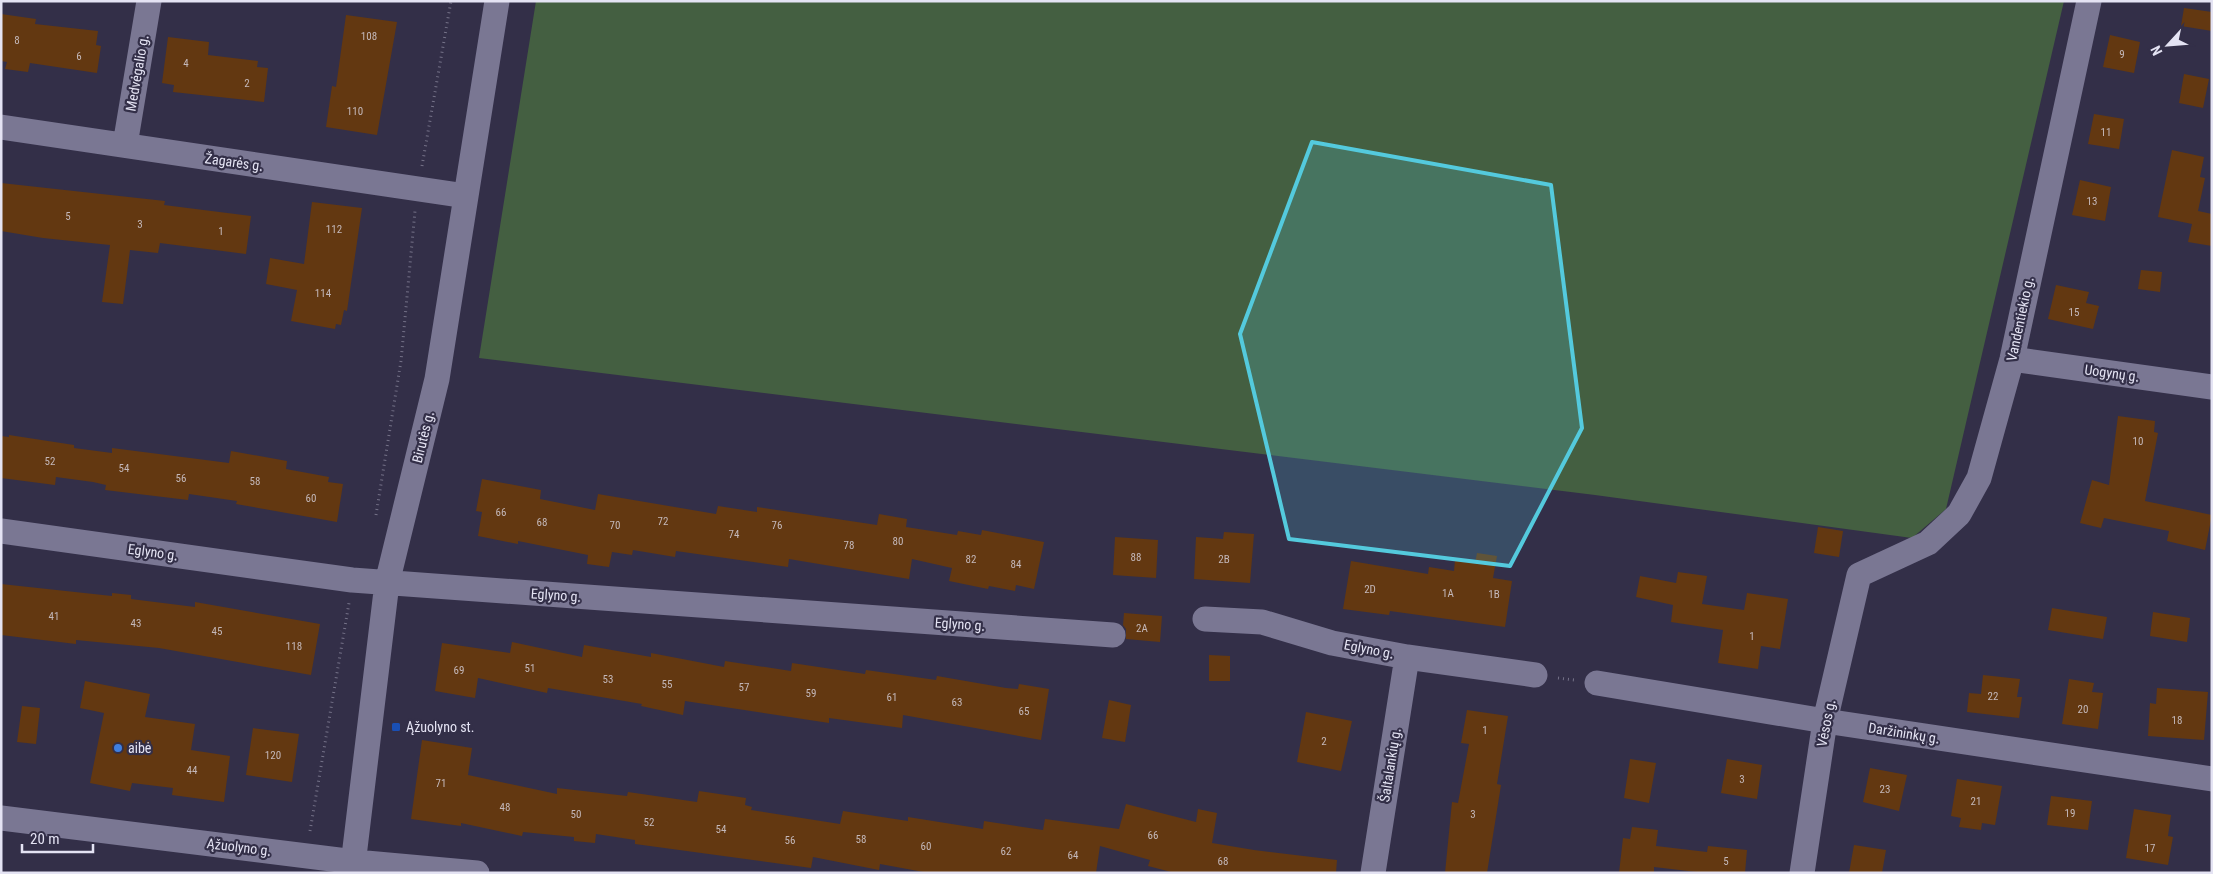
<svg xmlns="http://www.w3.org/2000/svg" width="2213" height="874" font-family="'Roboto Condensed',sans-serif">
	<style>
		.green { fill: #445f41 }
		.building { fill: #633811 }
		.lines { fill: none; stroke-linecap: round; stroke-linejoin: round }
		.path { stroke: #757288; stroke-width: 3; stroke-dasharray: 1 4; stroke-linecap: butt }
		.minor { stroke: #7a7793; stroke-width: 25 }
		.marked { fill: #54cadd; fill-opacity: 0.2; stroke: #54cadd; stroke-width: 4; stroke-linejoin: round }
		.transit-dot { fill: #1a4fb4; stroke: #332f48; stroke-width: 2 }
		.shop-dot { fill: #3f7fe0; stroke: #332f48; stroke-width: 2 }
		.labels { text-anchor: middle; dominant-baseline: central; stroke-width: 4.5; stroke-linejoin: round; paint-order: stroke }
		.number-label { font-size: 11px; fill: #c4b8ba }
		.street-label { font-size: 14px; fill: #e4e3f3; stroke: #332f48 }
		.poi-label { font-size: 14px; fill: #e4e3f3; stroke: #332f48; text-anchor: start }
	</style>
	<rect width="100%" height="100%" fill="#332f48"/>
	<path class="green" d="M 536,1 L 2064,1 L 1946,509 L 1912,538 L 1595,495 L 479,358 Z"/>
	<path class="building" d="M 2184,8 L 2212,12 L 2212,31 L 2181,26 Z
		M 1,14 L 36,19 L 35,24 L 98,31 L 96,45 L 101,46 L 97,73 L 30,63 L 28,72 L 5,69 L 7,62 L 1,61 Z
		M 346,15 L 397,22 L 377,135 L 326,127 L 332,86 L 336,87 Z
		M 2110,35 L 2140,42 L 2134,73 L 2103,67 Z
		M 168,37 L 209,42 L 208,55 L 258,61 L 257,67 L 268,68 L 264,102 L 173,92 L 174,85 L 162,83 Z
		M 2184,74 L 2209,79 L 2203,108 L 2179,103 Z
		M 2094,114 L 2124,119 L 2119,149 L 2088,144 Z
		M 2172,150 L 2204,157 L 2200,177 L 2205,178 L 2198,211 L 2212,214 L 2212,246 L 2188,242 L 2192,224 L 2158,217 Z
		M 2080,180 L 2111,187 L 2105,221 L 2072,215 Z
		M 1,183 L 165,201 L 164,205 L 251,216 L 246,254 L 160,243 L 158,253 L 130,250 L 123,304 L 102,302 L 110,245 L 43,238 L 1,231 Z
		M 312,202 L 362,208 L 347,311 L 344,310 L 341,325 L 336,324 L 335,329 L 291,321 L 297,290 L 266,284 L 270,258 L 304,264 Z
		M 2141,270 L 2162,272 L 2160,292 L 2138,289 Z
		M 2056,285 L 2089,292 L 2086,303 L 2099,306 L 2093,329 L 2048,319 Z
		M 2118,416 L 2155,421 L 2154,432 L 2158,433 L 2145,501 L 2212,515 L 2205,550 L 2167,541 L 2169,531 L 2104,518 L 2101,528 L 2080,523 L 2092,480 L 2109,485 Z
		M 9,435 L 74,445 L 74,448 L 112,453 L 112,448 L 229,463 L 231,451 L 287,461 L 286,469 L 329,477 L 328,482 L 343,484 L 337,522 L 236,504 L 237,501 L 189,494 L 188,500 L 105,490 L 106,485 L 93,482 L 56,477 L 55,485 L 1,478 L 1,436 L 9,437 Z
		M 482,479 L 541,490 L 540,499 L 595,510 L 598,494 L 716,514 L 718,506 L 757,512 L 757,507 L 877,525 L 879,514 L 907,519 L 906,527 L 957,535 L 958,531 L 981,535 L 982,530 L 1044,542 L 1034,589 L 1016,585 L 1015,591 L 989,586 L 988,589 L 949,581 L 952,568 L 912,559 L 909,579 L 789,559 L 788,567 L 676,551 L 675,557 L 633,550 L 632,555 L 612,552 L 609,567 L 587,564 L 588,555 L 518,541 L 518,544 L 478,536 L 482,512 L 476,511 Z
		M 1818,527 L 1843,531 L 1839,557 L 1814,553 Z
		M 1224,532 L 1254,534 L 1250,583 L 1194,579 L 1196,537 L 1223,539 Z
		M 1115,537 L 1158,540 L 1156,578 L 1113,575 Z
		M 1477,553 L 1497,556 L 1493,578 L 1512,581 L 1505,627 L 1390,611 L 1389,615 L 1343,609 L 1351,561 L 1428,574 L 1429,567 L 1454,571 L 1455,560 L 1475,563 Z
		M 1678,572 L 1707,576 L 1702,604 L 1744,610 L 1747,593 L 1788,599 L 1780,649 L 1761,646 L 1758,669 L 1718,663 L 1723,630 L 1671,622 L 1673,605 L 1636,597 L 1640,576 L 1676,583 Z
		M 1,584 L 112,596 L 112,593 L 131,595 L 131,599 L 195,607 L 195,602 L 320,624 L 311,675 L 159,648 L 76,640 L 76,644 L 1,635 Z
		M 2052,608 L 2107,617 L 2103,639 L 2048,630 Z
		M 2153,612 L 2190,618 L 2187,642 L 2150,636 Z
		M 1124,613 L 1162,616 L 1160,642 L 1126,639 L 1126,629 L 1123,625 Z
		M 512,642 L 582,657 L 584,645 L 651,657 L 651,653 L 724,667 L 725,661 L 791,671 L 792,663 L 865,674 L 866,670 L 936,680 L 937,676 L 1006,688 L 1018,689 L 1019,684 L 1049,689 L 1041,740 L 903,715 L 902,728 L 829,718 L 829,723 L 685,701 L 683,715 L 641,706 L 642,704 L 548,688 L 547,693 L 478,678 L 475,698 L 435,691 L 442,643 L 510,653 Z
		M 1209,655 L 1230,656 L 1230,681 L 1209,681 Z
		M 1983,675 L 2020,679 L 2017,697 L 2022,697 L 2019,718 L 1967,712 L 1969,693 L 1981,694 Z
		M 2069,679 L 2094,683 L 2092,692 L 2103,693 L 2098,729 L 2062,724 Z
		M 85,681 L 150,694 L 145,717 L 195,724 L 191,750 L 230,756 L 224,802 L 172,795 L 173,788 L 132,783 L 130,791 L 90,783 L 104,713 L 80,708 Z
		M 2157,688 L 2208,692 L 2204,740 L 2148,736 L 2150,703 L 2156,704 Z
		M 1109,700 L 1131,705 L 1125,742 L 1102,738 Z
		M 22,706 L 40,708 L 36,744 L 17,742 Z
		M 1467,710 L 1508,716 L 1497,784 L 1501,785 L 1487,873 L 1445,873 L 1452,802 L 1458,803 L 1469,744 L 1461,743 Z
		M 1306,712 L 1352,721 L 1341,771 L 1297,762 Z
		M 253,728 L 299,734 L 292,782 L 246,775 Z
		M 422,740 L 472,748 L 468,775 L 557,794 L 557,788 L 627,796 L 628,792 L 697,802 L 699,791 L 746,798 L 745,805 L 752,807 L 751,810 L 840,824 L 843,811 L 908,821 L 908,817 L 983,829 L 984,821 L 1043,830 L 1045,819 L 1119,829 L 1126,804 L 1196,822 L 1198,809 L 1217,813 L 1212,843 L 1254,850 L 1337,860 L 1336,873 L 1175,873 L 1148,866 L 1150,860 L 1100,846 L 1096,873 L 929,873 L 880,864 L 879,870 L 813,857 L 811,868 L 635,844 L 635,840 L 596,834 L 595,843 L 574,841 L 574,837 L 523,832 L 522,836 L 461,823 L 461,826 L 411,819 Z
		M 1630,759 L 1656,763 L 1649,803 L 1624,798 Z
		M 1727,759 L 1762,765 L 1757,799 L 1721,793 Z
		M 1870,768 L 1907,775 L 1899,811 L 1863,802 Z
		M 1957,779 L 2002,786 L 1995,825 L 1982,823 L 1981,830 L 1959,827 L 1961,818 L 1951,816 Z
		M 2051,796 L 2092,801 L 2088,830 L 2047,825 Z
		M 2134,809 L 2171,815 L 2168,836 L 2173,837 L 2168,865 L 2126,858 Z
		M 1632,827 L 1658,830 L 1656,846 L 1707,852 L 1708,846 L 1747,850 L 1745,873 L 1705,873 L 1654,867 L 1654,873 L 1619,873 L 1623,838 L 1630,839 Z
		M 1854,845 L 1886,850 L 1882,873 L 1849,873 Z"/>
	<g class="lines">
		<path class="path" d="M 422,166 L 451,1
			M 376,515 L 401,361 L 415,211
			M 1558,678 L 1574,680
			M 310,831 L 349,603"/>
		<path class="minor" d="M 1,127 L 466,196
			M 125,145 L 149,1
			M 2012,359 L 2212,387
			M 1,531 L 352,580 L 1113,635
			M 1205,619 L 1262,622 L 1332,643 L 1407,657 L 1535,675
			M 1597,683 L 1825,721 L 2212,779
			M 1,818 L 355,862 L 477,873
			M 352,873 L 387,583 L 437,379 L 497,1
			M 1373,873 L 1407,657
			M 1802,873 L 1825,721 L 1859,575 L 1928,543 L 1959,514 L 1979,478 L 2012,359 L 2089,1"/>
	</g>
	<path class="marked" d="M 1312,142 L 1551,185 L 1582,428 L 1510,566 L 1289,539 L 1240,334 Z"/>
	<rect class="transit-dot" x="391" y="722" width="10" height="10" rx="2.5"/>
	<circle class="shop-dot" cx="118" cy="748" r="5"/>
	<g class="labels">
		<g class="number-label">
			<text x="369" y="36">108</text>
			<text x="17" y="40">8</text>
			<text x="2122" y="54">9</text>
			<text x="79" y="56">6</text>
			<text x="186" y="63">4</text>
			<text x="247" y="83">2</text>
			<text x="355" y="111">110</text>
			<text x="2106" y="132">11</text>
			<text x="2092" y="201">13</text>
			<text x="68" y="216">5</text>
			<text x="140" y="224">3</text>
			<text x="334" y="229">112</text>
			<text x="221" y="231">1</text>
			<text x="323" y="293">114</text>
			<text x="2074" y="312">15</text>
			<text x="2138" y="441">10</text>
			<text x="50" y="461">52</text>
			<text x="124" y="468">54</text>
			<text x="181" y="478">56</text>
			<text x="255" y="481">58</text>
			<text x="311" y="498">60</text>
			<text x="501" y="512">66</text>
			<text x="663" y="521">72</text>
			<text x="542" y="522">68</text>
			<text x="615" y="525">70</text>
			<text x="777" y="525">76</text>
			<text x="734" y="534">74</text>
			<text x="898" y="541">80</text>
			<text x="849" y="545">78</text>
			<text x="1136" y="557">88</text>
			<text x="971" y="559">82</text>
			<text x="1224" y="559">2B</text>
			<text x="1016" y="564">84</text>
			<text x="1370" y="589">2D</text>
			<text x="1448" y="593">1A</text>
			<text x="1494" y="594">1B</text>
			<text x="54" y="616">41</text>
			<text x="136" y="623">43</text>
			<text x="1142" y="628">2A</text>
			<text x="217" y="631">45</text>
			<text x="1752" y="636">1</text>
			<text x="294" y="646">118</text>
			<text x="530" y="668">51</text>
			<text x="459" y="670">69</text>
			<text x="608" y="679">53</text>
			<text x="667" y="684">55</text>
			<text x="744" y="687">57</text>
			<text x="811" y="693">59</text>
			<text x="1993" y="696">22</text>
			<text x="892" y="697">61</text>
			<text x="957" y="702">63</text>
			<text x="2083" y="709">20</text>
			<text x="1024" y="711">65</text>
			<text x="2177" y="720">18</text>
			<text x="1485" y="730">1</text>
			<text x="1324" y="741">2</text>
			<text x="273" y="755">120</text>
			<text x="192" y="770">44</text>
			<text x="1742" y="779">3</text>
			<text x="441" y="783">71</text>
			<text x="1885" y="789">23</text>
			<text x="1976" y="801">21</text>
			<text x="505" y="807">48</text>
			<text x="2070" y="813">19</text>
			<text x="576" y="814">50</text>
			<text x="1473" y="814">3</text>
			<text x="649" y="822">52</text>
			<text x="721" y="829">54</text>
			<text x="1153" y="835">66</text>
			<text x="861" y="839">58</text>
			<text x="790" y="840">56</text>
			<text x="926" y="846">60</text>
			<text x="2150" y="848">17</text>
			<text x="1006" y="851">62</text>
			<text x="1073" y="855">64</text>
			<text x="1223" y="861">68</text>
			<text x="1726" y="861">5</text>
		</g>
		<g class="street-label">
			<text transform="translate(137 73) rotate(-80)">Medvėgalio g.</text>
			<text transform="translate(234 162) rotate(8)">Žagarės g.</text>
			<text transform="translate(2020 319) rotate(-78)">Vandentiekio g.</text>
			<text transform="translate(2112 373) rotate(8)">Uogynų g.</text>
			<text transform="translate(423 437) rotate(-76)">Birutės g.</text>
			<text transform="translate(153 552) rotate(8)">Eglyno g.</text>
			<text transform="translate(556 595) rotate(4)">Eglyno g.</text>
			<text transform="translate(960 624) rotate(4)">Eglyno g.</text>
			<text transform="translate(1369 649) rotate(11)">Eglyno g.</text>
			<text transform="translate(1826 723) rotate(-79)">Vėsos g.</text>
			<text transform="translate(1904 733) rotate(9)">Daržininkų g.</text>
			<text transform="translate(1390 765) rotate(-81)">Šaltalankių g.</text>
			<text transform="translate(239 847) rotate(7)">Ąžuolyno g.</text>
		</g>
		<g class="poi-label">
			<text x="406" y="727">Ąžuolyno st.</text>
			<text x="128" y="748">aibė</text>
		</g>
	</g>
	<rect width="2213" height="874" fill="none" stroke="#e4e3f3" stroke-width="5"/>
	<g transform="translate(2168 45) rotate(244)" stroke="#332f48" stroke-width="4" paint-order="stroke">
	<path d="M0-4L9 19L0 12L-9 19Z" fill="#e4e3f3"/>
	<text y="-8" font-size="14" font-weight="bold" text-anchor="middle" fill="#e4e3f3">N</text>
	</g>
	<path d="M22 844v8h71v-8" fill="none" stroke="#e4e3f3" stroke-width="2.5"/>
	<text x="30" y="844" font-size="15" fill="#e4e3f3" stroke="#332f48" stroke-width="4" paint-order="stroke">20 m</text>
</svg>
